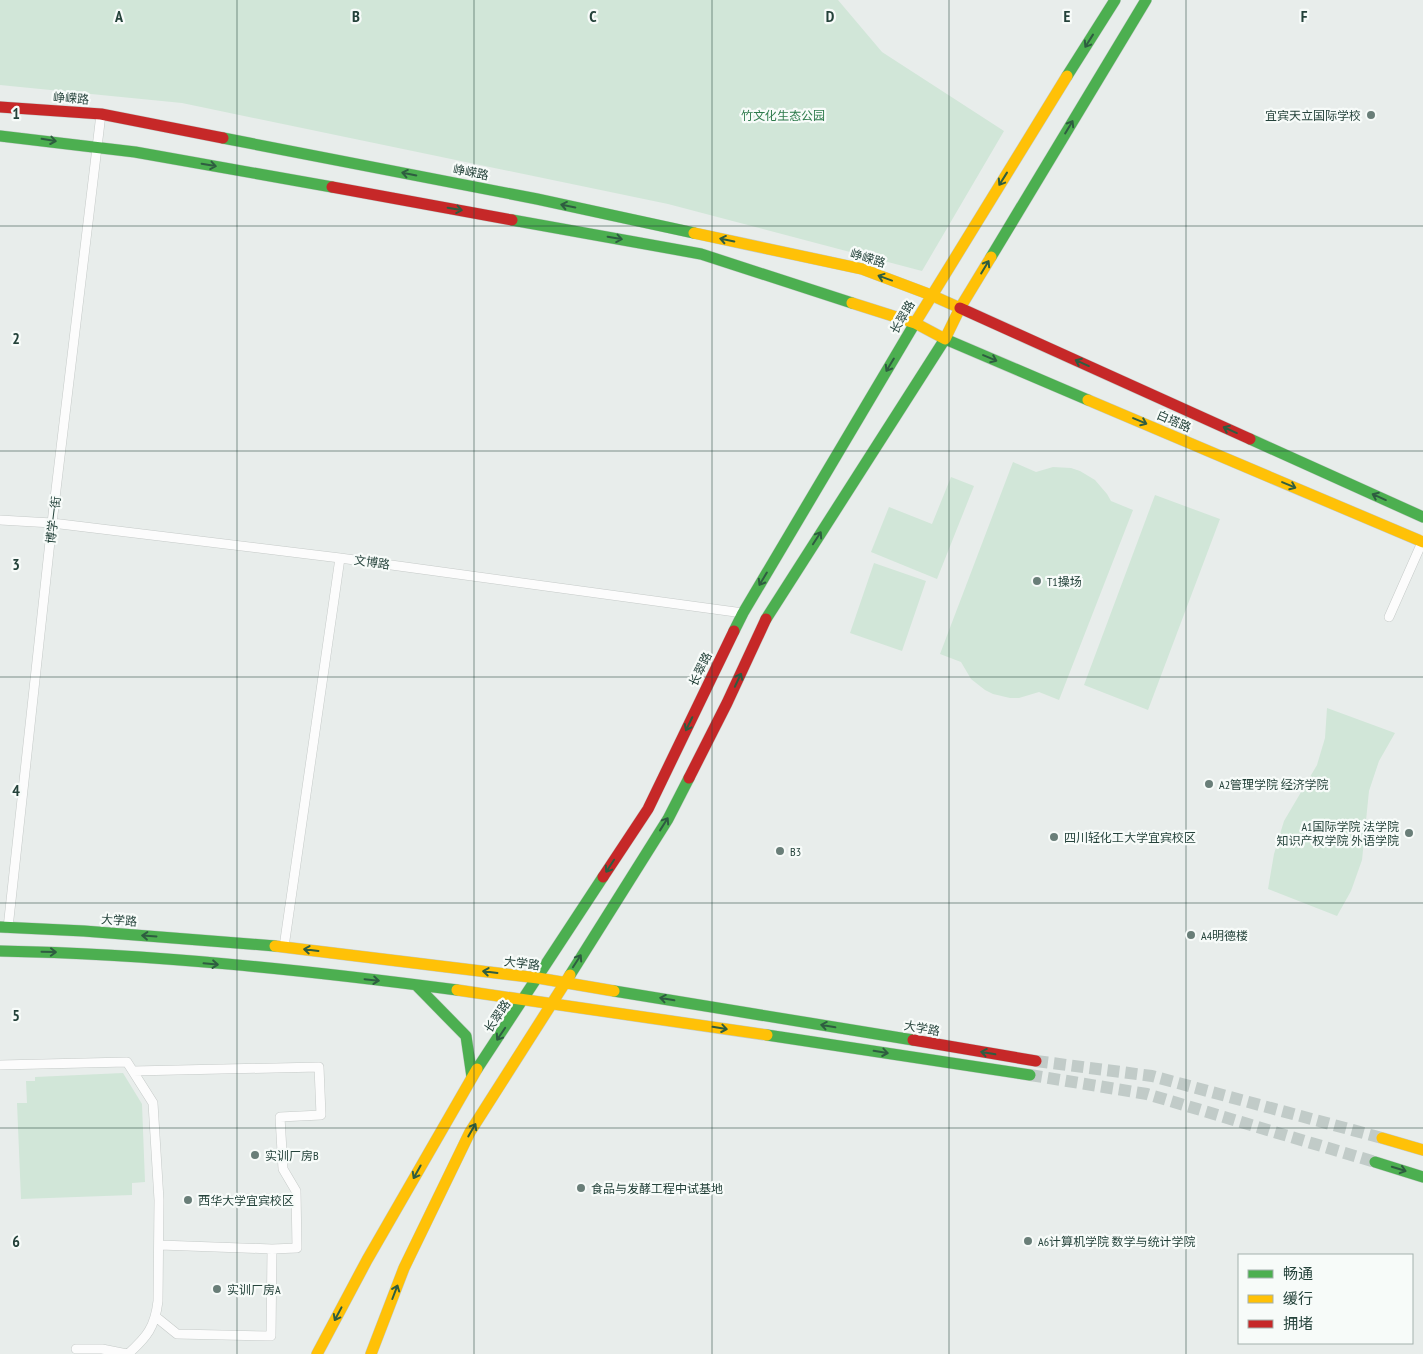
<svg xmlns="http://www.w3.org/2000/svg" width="1423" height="1354" font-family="'PT Sans Narrow','Noto Sans SC',sans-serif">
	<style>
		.green { fill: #d1e6d8 }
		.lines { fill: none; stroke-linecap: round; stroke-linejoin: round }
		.secondary-tunnel { stroke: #c1cbc8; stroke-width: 12; stroke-dasharray: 12 6; stroke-linecap: butt }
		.street-casing { stroke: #c5cac8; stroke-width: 10 }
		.fast-casing { stroke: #c3cbc8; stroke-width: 12 }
		.slow-casing { stroke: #c3cbc8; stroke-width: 12 }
		.jam-casing { stroke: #c3cbc8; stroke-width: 12 }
		.street { stroke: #fcfcfc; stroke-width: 9 }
		.fast { stroke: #4caf50; stroke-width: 11 }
		.slow { stroke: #ffc107; stroke-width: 11 }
		.jam { stroke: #c62828; stroke-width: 11 }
		.oneway { stroke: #2e5d40 }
		.grid { fill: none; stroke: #24423a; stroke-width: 1; stroke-opacity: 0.55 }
		.poi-dot { fill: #697e78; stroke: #f7fbf9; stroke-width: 2 }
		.labels { text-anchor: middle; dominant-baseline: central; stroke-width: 4.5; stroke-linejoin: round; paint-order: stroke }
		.street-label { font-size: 12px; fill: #24423a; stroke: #f7fbf9 }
		.park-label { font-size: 12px; fill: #2d7a4b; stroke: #f7fbf9 }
		.poi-label { font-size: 12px; fill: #24423a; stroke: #f7fbf9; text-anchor: start }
		.grid-label { font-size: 16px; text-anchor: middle; font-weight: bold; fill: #24423a; stroke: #f7fbf9; stroke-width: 4.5; stroke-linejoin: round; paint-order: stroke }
	</style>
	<rect width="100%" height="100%" fill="#e8edeb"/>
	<path class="green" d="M 0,0 L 838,0 L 882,52 L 1004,131 L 922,271 L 668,204 L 182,103 L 0,85 Z
		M 1013,462 L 1036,472 L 1053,467 L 1071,468 L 1080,471 L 1095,480 L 1107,494 L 1111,501 L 1133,510 L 1059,700 L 1039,692 L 1019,698 L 1010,698 L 993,694 L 985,690 L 971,679 L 961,662 L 940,654 Z
		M 951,477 L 974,486 L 937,579 L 871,552 L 889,507 L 932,524 Z
		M 1155,495 L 1220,519 L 1148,710 L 1084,685 Z
		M 874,563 L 926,581 L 902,651 L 850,633 Z
		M 1327,708 L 1395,733 L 1379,761 L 1369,791 L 1362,860 L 1351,891 L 1337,916 L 1268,889 L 1274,854 L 1284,821 L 1317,765 L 1325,738 Z
		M 123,1073 L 142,1104 L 145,1182 L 132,1183 L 132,1195 L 21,1199 L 17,1103 L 27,1103 L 26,1081 L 35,1081 L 35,1077 Z"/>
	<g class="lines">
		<path class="secondary-tunnel" d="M 1036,1061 L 1152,1076 L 1382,1138
			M 1030,1075 L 1147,1094 L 1375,1162"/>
		<defs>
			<path id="street" d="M 0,520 L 52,523 L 340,558 L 743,613
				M 1389,617 L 1423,540
				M 8,928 L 52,523 L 101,114
				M 284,947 L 340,558
				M 0,1065 L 127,1062 L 153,1103 L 159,1200 L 158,1301 C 155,1327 147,1337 128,1354
				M 133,1071 L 319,1067 L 321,1115 L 280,1117 L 283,1169 L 296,1191 L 297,1248 L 272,1249 L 271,1336 L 177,1334 L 156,1317
				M 160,1245 L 272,1249
				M 76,1349 L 102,1349 L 127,1354"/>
			<path id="fast" d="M 1067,76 L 1115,0
				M 0,136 L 135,152 L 332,187
				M 223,138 L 537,199 L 694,233
				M 512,220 L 701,254 L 852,303
				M 991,257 L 1146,0
				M 1250,439 L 1423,517
				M 766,619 L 945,339 L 1088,400
				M 734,631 L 743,613 L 915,323
				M 0,927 L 84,931 L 275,946
				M 0,951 C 153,954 305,970 457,990
				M 570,975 L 668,819 L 689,778
				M 416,985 L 466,1036 L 472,1077
				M 614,991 L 913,1040
				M 767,1035 L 1030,1075
				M 477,1069 L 603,877
				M 1375,1162 L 1423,1177"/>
			<path id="slow" d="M 694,233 L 862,269 L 931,295 L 960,308
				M 852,303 L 915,323 L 945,339 L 960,308 L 991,257
				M 915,323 L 1067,76
				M 1088,400 L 1423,542
				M 275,946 L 538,978 L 614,991
				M 457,990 L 767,1035
				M 1382,1138 L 1423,1150
				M 317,1354 L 367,1260 L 477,1069
				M 371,1354 L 404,1268 L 470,1132 L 570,975"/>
			<path id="jam" d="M 0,107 L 101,114 L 223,138
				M 332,187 L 512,220
				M 960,308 L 1250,439
				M 689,778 L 727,703 L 766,619
				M 603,877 L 648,809 L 734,631
				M 913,1040 L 1036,1061"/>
		</defs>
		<use href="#street" class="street-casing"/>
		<use href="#fast" class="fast-casing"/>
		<use href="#slow" class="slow-casing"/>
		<use href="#jam" class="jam-casing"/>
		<use href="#street" class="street"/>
		<use href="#fast" class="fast"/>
		<use href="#slow" class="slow"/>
		<use href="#jam" class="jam"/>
	</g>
	<defs><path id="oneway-shaft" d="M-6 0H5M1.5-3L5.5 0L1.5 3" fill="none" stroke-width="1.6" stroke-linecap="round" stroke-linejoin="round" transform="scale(1.25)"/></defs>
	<g class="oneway">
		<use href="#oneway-shaft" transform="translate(1089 41) rotate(122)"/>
		<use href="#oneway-shaft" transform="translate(1069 127) rotate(-59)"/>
		<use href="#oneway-shaft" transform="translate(49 140) rotate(9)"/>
		<use href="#oneway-shaft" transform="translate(209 165) rotate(10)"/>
		<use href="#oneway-shaft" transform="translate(409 174) rotate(-169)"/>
		<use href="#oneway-shaft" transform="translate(1003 179) rotate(122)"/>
		<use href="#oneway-shaft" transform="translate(568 206) rotate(-168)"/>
		<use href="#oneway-shaft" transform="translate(455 209) rotate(10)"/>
		<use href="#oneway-shaft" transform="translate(615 238) rotate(10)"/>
		<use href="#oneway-shaft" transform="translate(727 240) rotate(-168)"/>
		<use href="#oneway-shaft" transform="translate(985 267) rotate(-59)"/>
		<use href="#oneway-shaft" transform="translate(885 278) rotate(-160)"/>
		<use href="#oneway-shaft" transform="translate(990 358) rotate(23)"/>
		<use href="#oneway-shaft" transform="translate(1082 363) rotate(-156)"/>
		<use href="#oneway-shaft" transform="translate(890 365) rotate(121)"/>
		<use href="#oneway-shaft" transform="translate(1140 421) rotate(23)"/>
		<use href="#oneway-shaft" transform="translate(1230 430) rotate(-156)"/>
		<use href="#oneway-shaft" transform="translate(1289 485) rotate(23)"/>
		<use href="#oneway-shaft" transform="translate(1379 497) rotate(-156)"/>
		<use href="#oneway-shaft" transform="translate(817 538) rotate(-57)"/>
		<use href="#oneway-shaft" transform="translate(763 579) rotate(121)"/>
		<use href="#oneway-shaft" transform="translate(738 680) rotate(-65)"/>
		<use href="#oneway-shaft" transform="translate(689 724) rotate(116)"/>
		<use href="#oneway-shaft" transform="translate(664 824) rotate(-58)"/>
		<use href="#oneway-shaft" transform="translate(610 866) rotate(123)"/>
		<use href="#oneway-shaft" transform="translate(149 936) rotate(-176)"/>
		<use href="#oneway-shaft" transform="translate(311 950) rotate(-173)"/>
		<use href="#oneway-shaft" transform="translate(49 952) rotate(1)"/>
		<use href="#oneway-shaft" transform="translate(577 961) rotate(-57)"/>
		<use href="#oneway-shaft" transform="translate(211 964) rotate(5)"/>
		<use href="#oneway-shaft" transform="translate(490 972) rotate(-173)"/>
		<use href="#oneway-shaft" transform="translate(372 980) rotate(6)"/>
		<use href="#oneway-shaft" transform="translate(667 999) rotate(-170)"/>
		<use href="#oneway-shaft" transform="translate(828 1026) rotate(-170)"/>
		<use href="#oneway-shaft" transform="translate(720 1028) rotate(9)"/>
		<use href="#oneway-shaft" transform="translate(501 1034) rotate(124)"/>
		<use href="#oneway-shaft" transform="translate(881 1052) rotate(9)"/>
		<use href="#oneway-shaft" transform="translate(988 1053) rotate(-170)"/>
		<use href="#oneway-shaft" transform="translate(472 1130) rotate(-60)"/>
		<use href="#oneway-shaft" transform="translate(1399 1169) rotate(17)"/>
		<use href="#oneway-shaft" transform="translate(417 1172) rotate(119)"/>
		<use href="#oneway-shaft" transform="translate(395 1292) rotate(-69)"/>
		<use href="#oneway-shaft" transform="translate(338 1314) rotate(118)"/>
	</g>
	<path class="grid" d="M 237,0 L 237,1354M 474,0 L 474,1354M 712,0 L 712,1354M 949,0 L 949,1354M 1186,0 L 1186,1354M 0,226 L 1423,226M 0,451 L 1423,451M 0,677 L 1423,677M 0,903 L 1423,903M 0,1128 L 1423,1128"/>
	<g class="poi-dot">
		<circle cx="1371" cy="115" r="5"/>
		<circle cx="1037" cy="581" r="5"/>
		<circle cx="1209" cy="784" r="5"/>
		<circle cx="1409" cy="833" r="5"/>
		<circle cx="1054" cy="837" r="5"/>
		<circle cx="780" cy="851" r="5"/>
		<circle cx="1191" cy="935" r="5"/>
		<circle cx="255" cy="1155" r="5"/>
		<circle cx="581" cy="1188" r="5"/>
		<circle cx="188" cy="1200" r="5"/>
		<circle cx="1028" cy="1241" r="5"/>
		<circle cx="217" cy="1289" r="5"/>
	</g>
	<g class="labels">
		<g class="street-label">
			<text transform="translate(71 98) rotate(4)">峥嵘路</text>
			<text transform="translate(471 172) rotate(11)">峥嵘路</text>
			<text transform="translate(868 258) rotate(17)">峥嵘路</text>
			<text transform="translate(902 317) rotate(-60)">长翠路</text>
			<text transform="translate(1174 421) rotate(23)">白塔路</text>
			<text transform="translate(53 520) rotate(-83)">博学一街</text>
			<text transform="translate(372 562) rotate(8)">文博路</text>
			<text transform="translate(700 669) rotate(-64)">长翠路</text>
			<text transform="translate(119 920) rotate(4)">大学路</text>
			<text transform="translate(522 963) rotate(7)">大学路</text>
			<text transform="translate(497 1016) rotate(-56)">长翠路</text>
			<text transform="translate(922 1028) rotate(10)">大学路</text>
		</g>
		<g class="park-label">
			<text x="783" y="115">竹文化生态公园</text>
		</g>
		<g class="poi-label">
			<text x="1361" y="115" text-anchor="end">宜宾天立国际学校</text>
			<text x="1047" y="581">T1操场</text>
			<text x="1219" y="784">A2管理学院 经济学院</text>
			<text x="1399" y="826" text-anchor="end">A1国际学院 法学院<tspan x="1399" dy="14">知识产权学院 外语学院</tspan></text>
			<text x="1064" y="837">四川轻化工大学宜宾校区</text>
			<text x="790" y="851">B3</text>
			<text x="1201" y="935">A4明德楼</text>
			<text x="265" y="1155">实训厂房B</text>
			<text x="591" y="1188">食品与发酵工程中试基地</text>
			<text x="198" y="1200">西华大学宜宾校区</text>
			<text x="1038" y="1241">A6计算机学院 数学与统计学院</text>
			<text x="227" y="1289">实训厂房A</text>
		</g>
	</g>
	<g class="grid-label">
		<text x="119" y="22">A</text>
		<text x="356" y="22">B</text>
		<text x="593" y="22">C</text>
		<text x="830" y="22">D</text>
		<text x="1067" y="22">E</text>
		<text x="1304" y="22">F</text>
		<text x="16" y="119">1</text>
		<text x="16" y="344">2</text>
		<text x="16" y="570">3</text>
		<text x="16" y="796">4</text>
		<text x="16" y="1021">5</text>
		<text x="16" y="1247">6</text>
	</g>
	<rect x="1238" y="1254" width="175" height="90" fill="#f7fbf9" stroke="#a3b1ad"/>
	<rect x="1248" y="1270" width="25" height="8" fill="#4caf50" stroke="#a3b1ad"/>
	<text x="1283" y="1279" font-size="15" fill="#24423a">畅通</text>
	<rect x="1248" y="1295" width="25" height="8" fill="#ffc107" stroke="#a3b1ad"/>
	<text x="1283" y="1304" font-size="15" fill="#24423a">缓行</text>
	<rect x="1248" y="1320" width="25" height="8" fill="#c62828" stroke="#a3b1ad"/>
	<text x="1283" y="1329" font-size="15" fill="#24423a">拥堵</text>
</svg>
